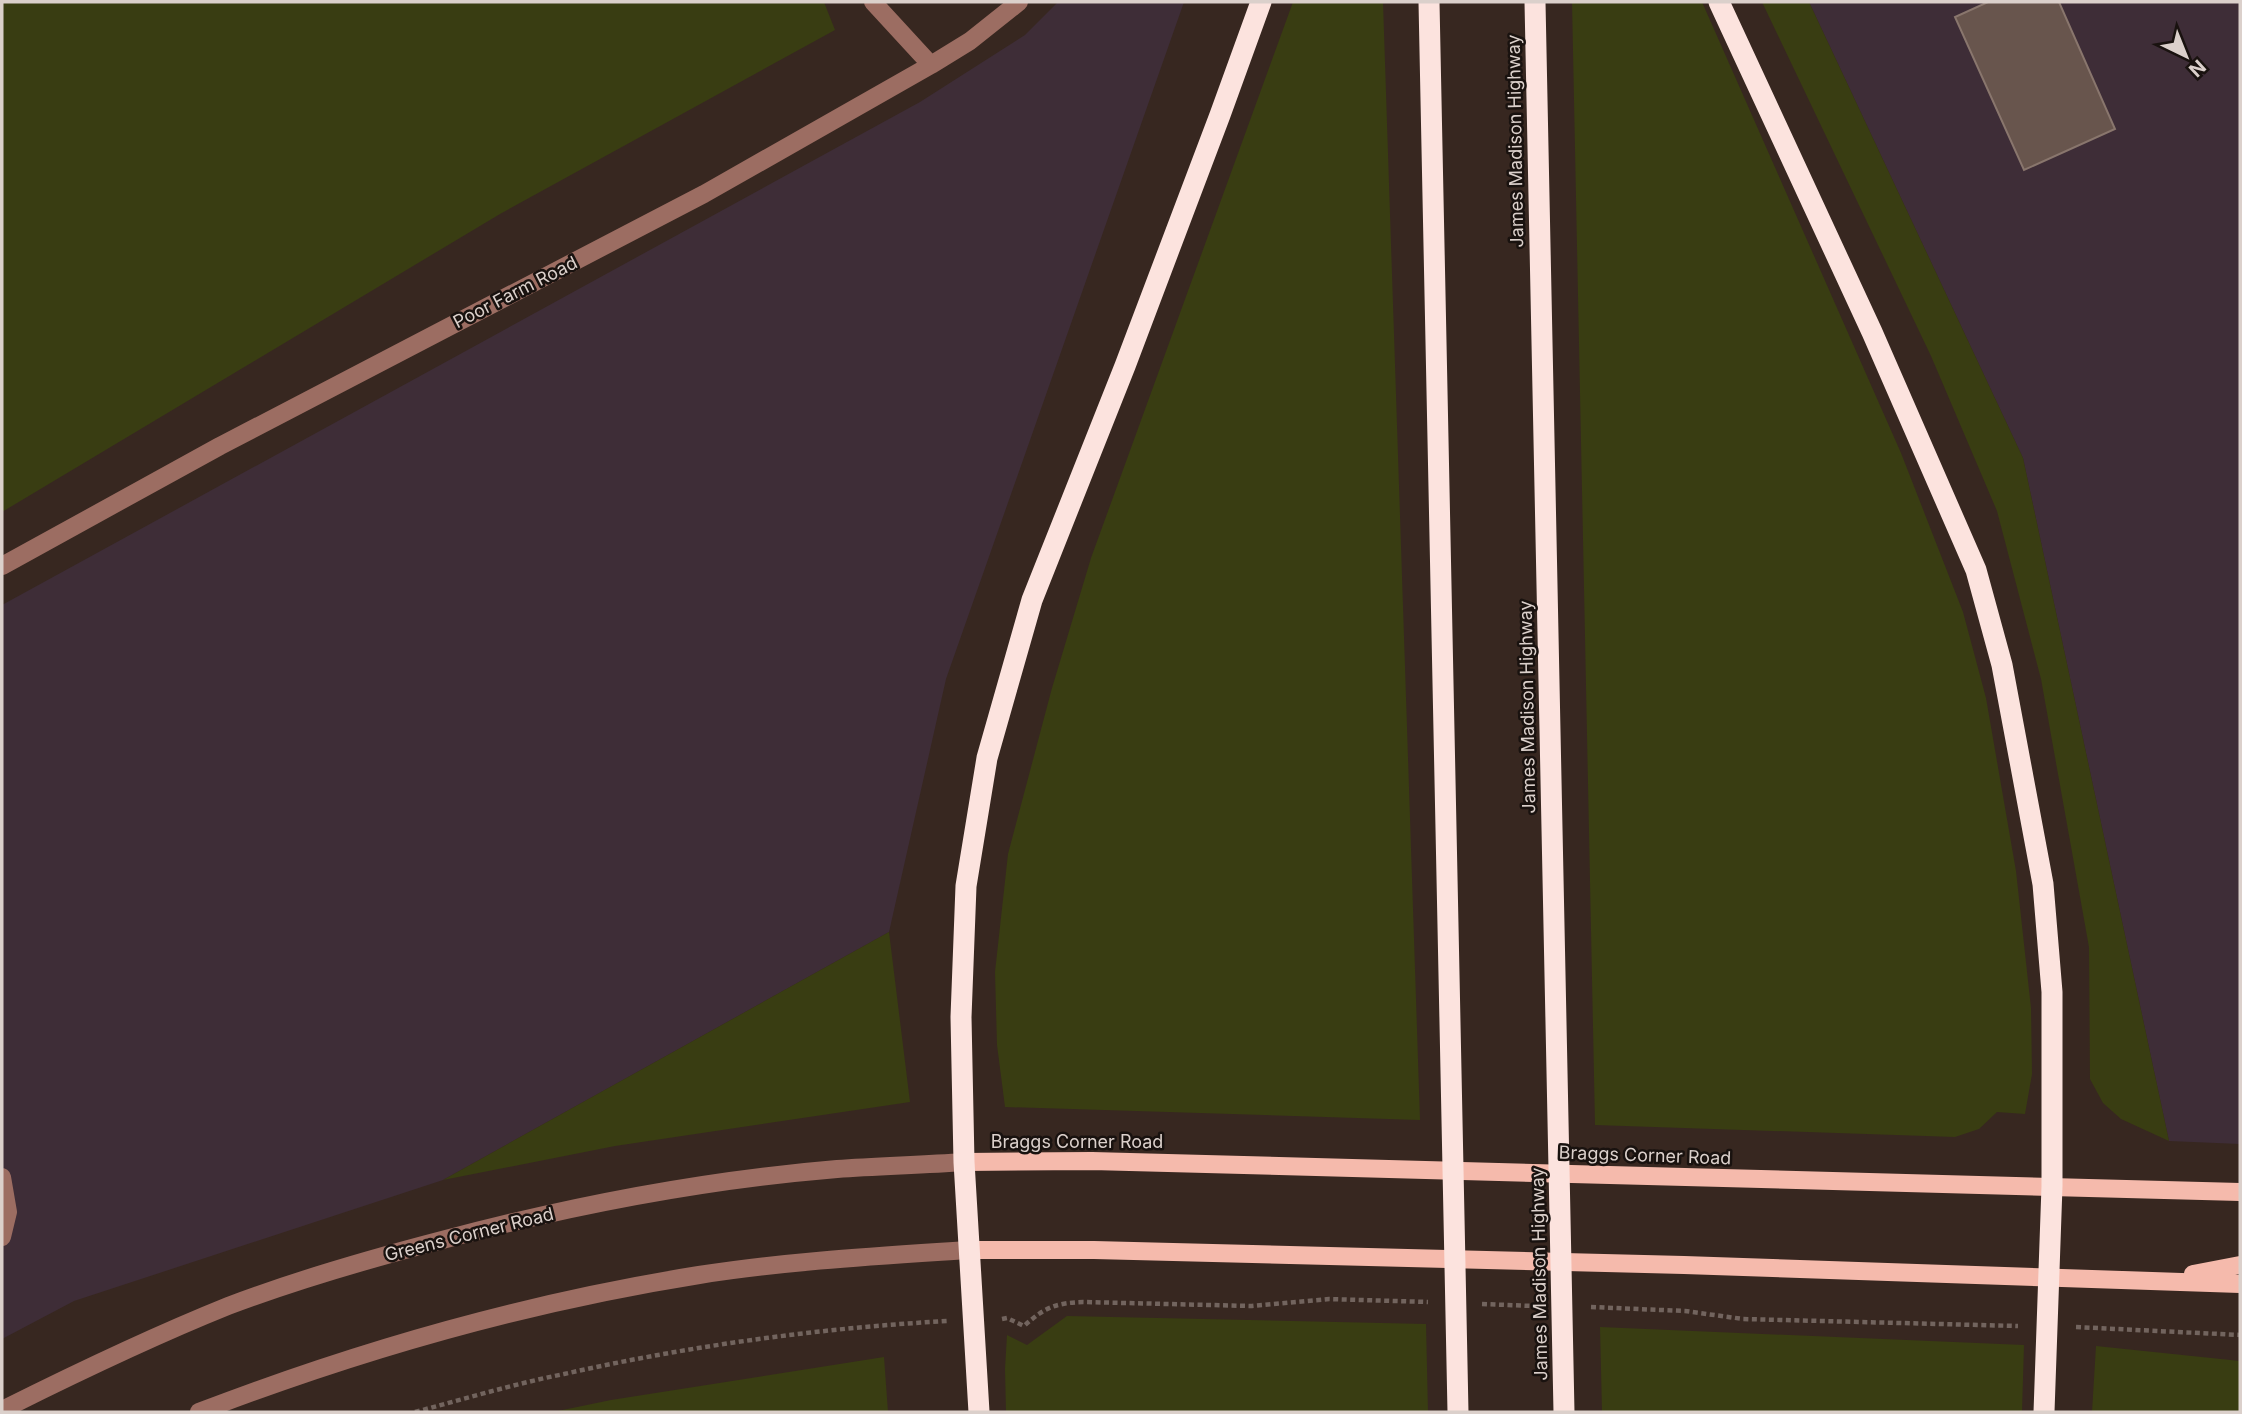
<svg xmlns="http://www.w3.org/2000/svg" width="2242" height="1414" font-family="Inter,sans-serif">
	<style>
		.industrial { fill: #3e2d37 }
		.green { fill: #393d12 }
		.building { fill: #68554d; stroke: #89766d; stroke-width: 2 }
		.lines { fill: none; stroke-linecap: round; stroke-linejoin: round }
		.path { stroke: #72645e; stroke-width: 4.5; stroke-dasharray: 5 3.5; stroke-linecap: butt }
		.minor { stroke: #9c6d62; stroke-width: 18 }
		.major { stroke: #f5baac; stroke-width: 18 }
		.highway { stroke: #fce3de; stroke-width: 21 }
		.labels { text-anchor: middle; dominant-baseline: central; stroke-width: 5; stroke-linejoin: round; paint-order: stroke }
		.street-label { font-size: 18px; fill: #dbd0cb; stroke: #19120f }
	</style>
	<rect width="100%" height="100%" fill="#372720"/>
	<path class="industrial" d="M 1058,2 L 1184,2 L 946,679 L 889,932 L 443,1180 L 74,1301 L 2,1339 L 2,605 L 920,102 L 1025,35 Z
		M 1809,2 L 2240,2 L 2240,1144 L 2169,1141 L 2023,458 Z"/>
	<path class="green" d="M 2,2 L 824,2 L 835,30 L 500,214 L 2,512 Z
		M 1293,2 L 1383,2 L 1420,1120 L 1005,1107 L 997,1045 L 995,972 L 1008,854 L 1052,688 L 1091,558 Z
		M 1572,2 L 1702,2 L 1901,453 L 1963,612 L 1986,698 L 2016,871 L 2031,1008 L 2032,1074 L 2025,1114 L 1997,1112 L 1979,1129 L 1955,1137 L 1595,1125 Z
		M 1762,2 L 1809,2 L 2023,458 L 2169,1141 L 2121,1119 L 2103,1103 L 2090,1079 L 2089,947 L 2041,679 L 1997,511 L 1931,356 Z
		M 889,932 L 910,1102 L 615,1146 L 443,1180 Z
		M 1067,1316 L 1426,1324 L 1428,1412 L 1006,1412 L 1005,1369 L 1007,1335 L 1027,1345 Z
		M 1600,1327 L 2024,1345 L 2022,1412 L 1602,1412 Z
		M 2096,1346 L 2240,1361 L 2240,1412 L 2092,1412 Z
		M 884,1357 L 888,1412 L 553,1412 L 611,1400 Z"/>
	<path class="building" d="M 1988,2 L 2059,2 L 2115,129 L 2024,170 L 1955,17 Z"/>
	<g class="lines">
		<path class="path" d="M 1482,1304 L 1533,1306
			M 1591,1307 L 1685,1311 L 1743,1319 L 2018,1326
			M 1002,1319 L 1007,1318 L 1024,1326 C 1045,1307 1056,1303 1083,1302 L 1252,1306 L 1329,1299 L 1428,1302
			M 2076,1327 L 2240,1335
			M 415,1412 C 464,1399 514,1384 564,1374 C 689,1346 819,1328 947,1321"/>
		<path class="minor" d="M 873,2 L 931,65
			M 2,566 L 220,446 L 704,194 L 931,65 L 970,41 L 1019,2
			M 2,1177 L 8,1212 L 2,1237
			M 2,1410 C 76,1373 151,1337 228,1306 C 299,1279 373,1258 446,1239 C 574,1205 705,1180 837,1169 C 879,1166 922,1165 964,1162
			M 199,1412 C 360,1350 529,1302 699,1275 C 788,1261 878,1256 968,1250"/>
		<path class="major" d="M 964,1162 L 1092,1161 L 2240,1192
			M 968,1250 L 1094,1250 L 1684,1265 L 2240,1284
			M 2193,1274 L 2240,1265"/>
		<path class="highway" d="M 1429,2 L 1458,1412
			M 1535,2 L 1564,1412
			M 1719,2 L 1872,332 L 1976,570 L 2002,665 L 2043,884 L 2052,992 L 2052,1186 L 2044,1412
			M 979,1412 L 964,1162 L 961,1017 L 966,886 L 987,758 L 1032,600 L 1125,366 L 1220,115 L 1261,2"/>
	</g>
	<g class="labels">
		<g class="street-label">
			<text transform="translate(1515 141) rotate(-91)">James Madison Highway</text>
			<text transform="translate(515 292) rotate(-27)">Poor Farm Road</text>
			<text transform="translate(1527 707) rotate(-91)">James Madison Highway</text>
			<text x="1077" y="1141">Braggs Corner Road</text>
			<text transform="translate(1645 1155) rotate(2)">Braggs Corner Road</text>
			<text transform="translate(469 1234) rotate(-14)">Greens Corner Road</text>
			<text transform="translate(1539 1274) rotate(-91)">James Madison Highway</text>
		</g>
	</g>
	<rect width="2242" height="1414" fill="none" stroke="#dbd0cb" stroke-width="7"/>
	<g transform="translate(2186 56) rotate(137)" stroke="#19120f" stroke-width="5" paint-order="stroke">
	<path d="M0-5L12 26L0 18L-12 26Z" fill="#dbd0cb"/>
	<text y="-10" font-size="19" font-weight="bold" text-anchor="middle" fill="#dbd0cb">N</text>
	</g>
</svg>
